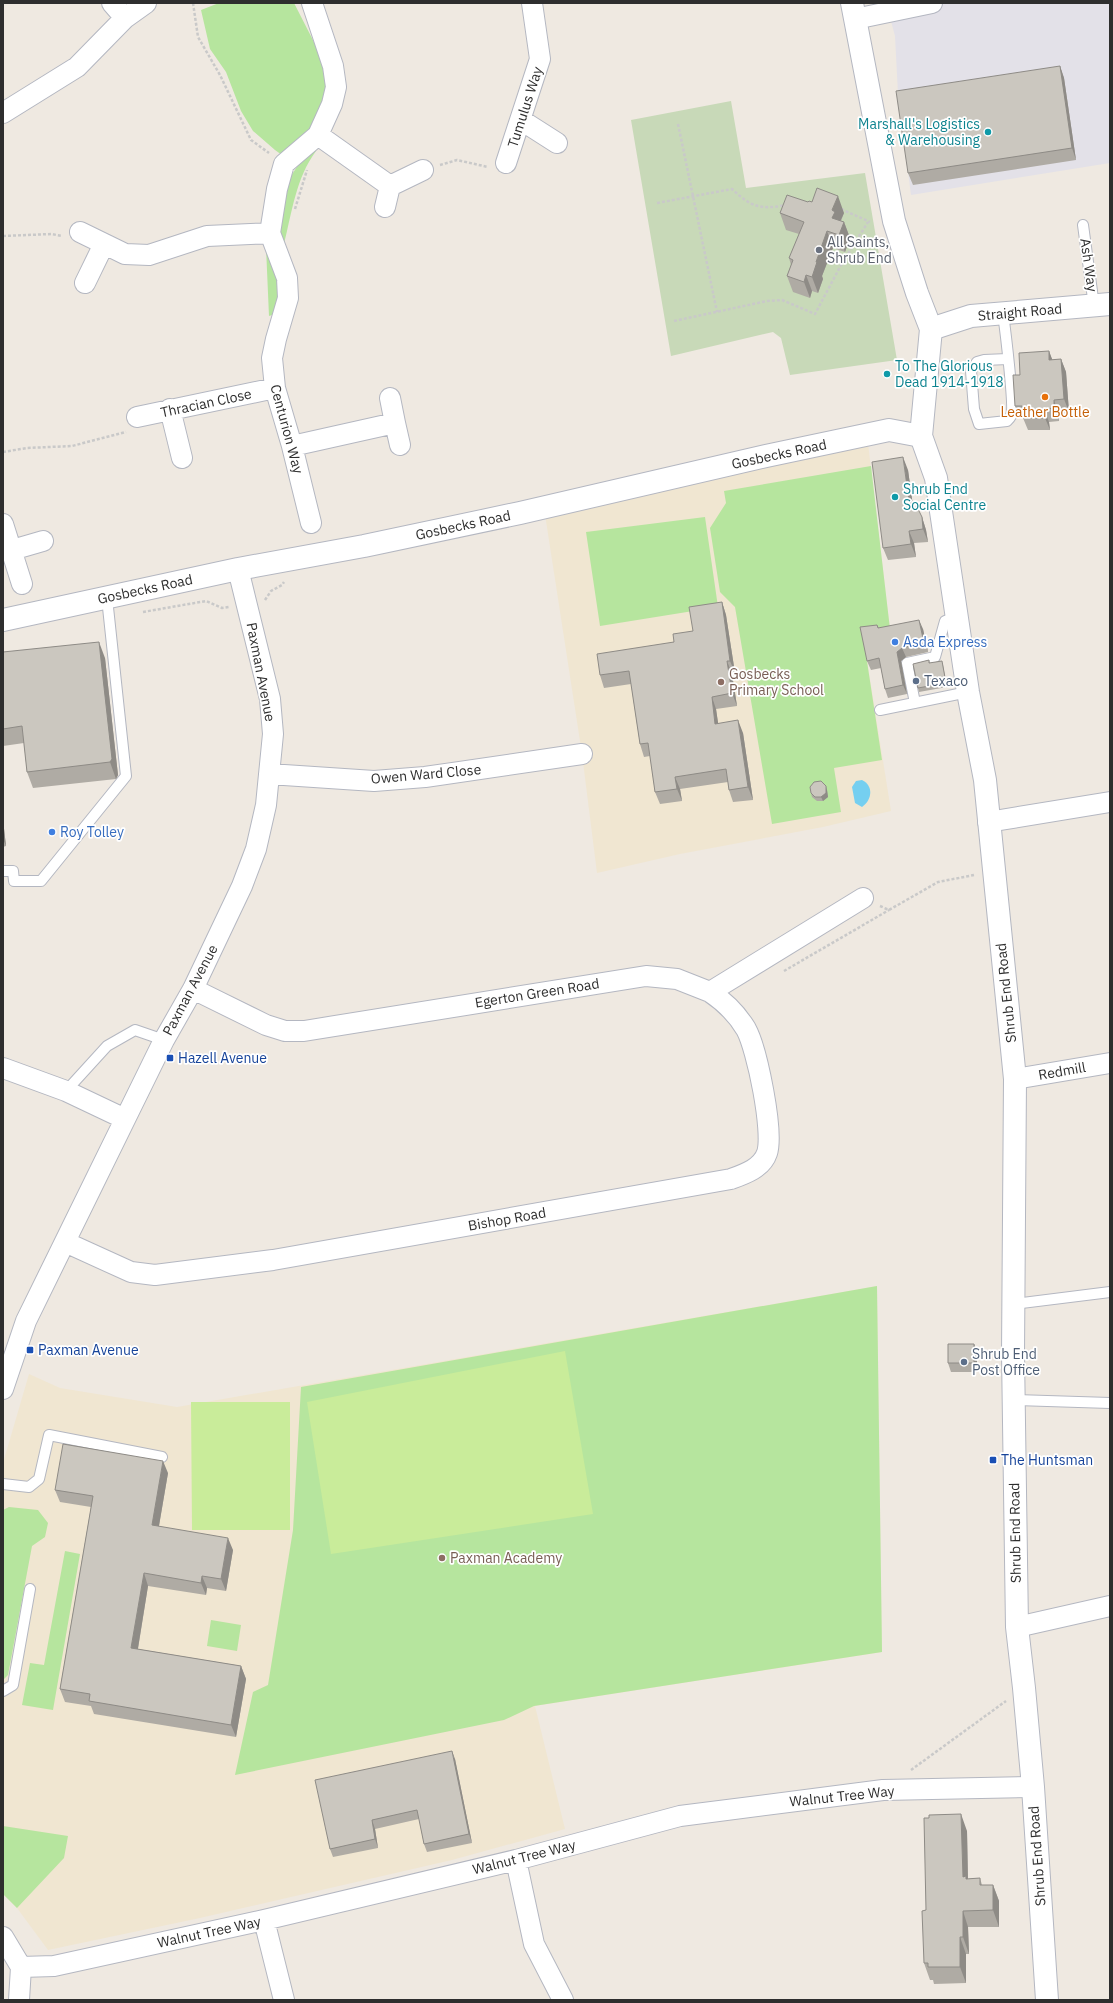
<svg xmlns="http://www.w3.org/2000/svg" width="1113" height="2003" font-family="'IBM Plex Sans',sans-serif">
	<style>
		.industrial { fill: #e3e1e8 }
		.education { fill: #f0e6d1 }
		.green { fill: #b6e59e }
		.cemetery { fill: #c8d9b8 }
		.pitch { fill: #c9ec9a }
		.water { fill: #75cff0 }
		.lines { fill: none; stroke-linecap: round; stroke-linejoin: round }
		.service-casing { stroke: #b4b7c1; stroke-width: 12 }
		.minor-casing { stroke: #b4b7c1; stroke-width: 22 }
		.tertiary-casing { stroke: #b4b7c1; stroke-width: 24 }
		.secondary-casing { stroke: #b4b7c1; stroke-width: 24 }
		.path { stroke: #c9c9c9; stroke-width: 2.5; stroke-dasharray: 3 2; stroke-linecap: butt }
		.service { stroke: #fff; stroke-width: 10 }
		.minor { stroke: #fff; stroke-width: 20 }
		.tertiary { stroke: #fff; stroke-width: 22 }
		.secondary { stroke: #fff; stroke-width: 22 }
		.wall { fill: #afaba4 }
		.shaded-wall { fill: #8e8b86 }
		.building { fill: #cbc7bf; stroke: #8e8b86 }
		.culture-dot { fill: #0f9aa8; stroke: #fff; stroke-width: 1.5 }
		.worship-dot { fill: #6b7280; stroke: #fff; stroke-width: 1.5 }
		.food-dot { fill: #e8710a; stroke: #fff; stroke-width: 1.5 }
		.shop-dot { fill: #3f7fe0; stroke: #fff; stroke-width: 1.5 }
		.service-dot { fill: #5c6f8a; stroke: #fff; stroke-width: 1.5 }
		.education-dot { fill: #8d6e63; stroke: #fff; stroke-width: 1.5 }
		.transit-dot { fill: #1a4fb4; stroke: #fff; stroke-width: 1.5 }
		.labels { text-anchor: middle; dominant-baseline: central; stroke-width: 3.5; stroke-linejoin: round; paint-order: stroke }
		.street-label { font-size: 14px; fill: #2e2e2e; stroke: #fff }
		.culture-label { font-size: 14px; fill: #0d838f; stroke: #fff; text-anchor: start }
		.worship-label { font-size: 14px; fill: #5b616d; stroke: #fff; text-anchor: start }
		.food-label { font-size: 14px; fill: #c56008; stroke: #fff }
		.shop-label { font-size: 14px; fill: #366cbe; stroke: #fff; text-anchor: start }
		.education-label { font-size: 14px; fill: #785e54; stroke: #fff; text-anchor: start }
		.service-label { font-size: 14px; fill: #4e5e75; stroke: #fff; text-anchor: start }
		.transit-label { font-size: 14px; fill: #164399; stroke: #fff; text-anchor: start }
	</style>
	<rect width="100%" height="100%" fill="#efe9e1"/>
	<path class="industrial" d="M 886,3 L 1110,3 L 1110,163 L 911,195 L 898,94 L 895,36 Z"/>
	<path class="education" d="M 867,435 L 890,629 L 863,635 L 891,811 L 823,827 L 680,854 L 597,873 L 582,754 L 544,508 Z
		M 877,1286 L 882,1652 L 535,1706 L 565,1829 L 452,1860 L 200,1918 L 48,1950 L 17,1908 L 3,1894 L 3,1463 L 29,1374 L 60,1388 L 177,1407 Z"/>
	<path class="green" d="M 219,3 L 294,3 L 316,46 L 327,73 L 329,93 L 317,120 L 288,155 L 282,155 L 275,150 L 253,131 L 241,111 L 226,72 L 210,49 L 201,10 Z
		M 315,150 L 316,151 C 296,178 292,212 284,244 L 280,234 L 279,223 L 289,179 L 304,156 Z
		M 266,247 L 271,254 L 280,289 L 275,314 L 269,316 Z
		M 871,466 L 890,629 L 863,635 L 882,760 L 834,768 L 841,812 L 772,824 L 735,607 L 720,592 L 710,528 L 726,503 L 724,491 Z
		M 705,517 L 718,607 L 600,626 L 586,532 Z
		M 877,1286 L 882,1652 L 534,1706 L 504,1720 L 235,1775 L 253,1692 L 268,1685 L 293,1530 L 301,1387 Z
		M 9,1507 L 38,1510 L 48,1523 L 45,1537 L 32,1546 L 11,1659 L 8,1675 L 3,1680 L 3,1510 Z
		M 65,1551 L 80,1554 L 53,1710 L 22,1705 L 30,1663 L 44,1665 Z
		M 211,1620 L 241,1625 L 237,1651 L 207,1646 Z
		M 3,1826 L 68,1836 L 64,1858 L 17,1908 L 3,1894 Z"/>
	<path class="cemetery" d="M 731,101 L 746,188 L 865,173 L 897,360 L 790,375 L 781,338 L 773,332 L 671,356 L 631,120 Z"/>
	<path class="pitch" d="M 565,1351 L 593,1514 L 331,1554 L 307,1402 Z
		M 191,1402 L 290,1402 L 290,1530 L 192,1530 Z"/>
	<path class="water" d="M 862,780 C 874,786 872,800 862,807 L 855,803 L 852,787 L 856,781 Z"/>
	<g class="lines">
		<defs>
			<path id="service" d="M 1083,225 L 1094,306
				M 1003,314 C 1005,328 1015,408 1011,416 C 1010,418 1008,420 1007,421 L 979,424 L 974,409 L 971,371 L 977,362 L 984,360 L 1008,359
				M 915,703 L 907,663 L 935,657 L 945,621 L 957,616
				M 880,710 L 968,692
				M 3,871 L 13,871 L 14,881 L 41,881 L 126,776 L 107,598
				M 66,1091 L 107,1046 L 135,1030 L 164,1040
				M 1014,1304 L 1110,1292
				M 1014,1400 L 1110,1403
				M 3,1484 L 29,1487 L 39,1479 L 49,1435 L 162,1457
				M 3,1691 L 13,1685 L 30,1589"/>
			<path id="minor" d="M 112,3 L 125,18
				M 855,19 L 932,3
				M 3,113 L 77,67 L 125,18 L 146,3
				M 521,120 L 557,143
				M 318,135 L 390,186 L 423,170
				M 506,163 L 540,59 L 532,3
				M 385,207 L 390,186
				M 80,232 L 125,254 L 149,255 L 207,236 L 270,233
				M 85,283 L 104,244
				M 170,409 L 182,458
				M 137,417 L 275,388
				M 395,423 L 400,445
				M 292,446 L 395,423 L 390,398
				M 311,523 L 292,446 L 275,388 L 272,358 L 276,339 L 288,298 L 287,278 L 270,233 L 277,189 L 284,164 L 318,135 L 332,104 L 336,87 L 333,66 L 312,3
				M 3,524 L 22,584
				M 12,550 L 43,541
				M 269,774 L 374,781 L 425,777 L 582,754
				M 988,822 L 1110,802
				M 193,989 L 266,1025 L 285,1031 L 304,1031 L 646,976 L 677,979 L 710,992 L 863,898
				M 3,1068 L 66,1091 L 125,1119
				M 1015,1079 L 1110,1063
				M 65,1242 L 131,1272 L 155,1275 L 273,1260 L 731,1179 C 745,1174 762,1168 767,1153 C 774,1132 757,1049 746,1029 C 737,1014 725,1002 710,992
				M 3,1389 L 26,1321 L 164,1040 L 193,989 L 242,886 L 256,849 L 266,805 L 273,734 L 270,699 L 238,569
				M 1017,1627 L 1110,1606
				M 516,1860 L 534,1944 L 563,2000
				M 264,1920 L 284,2000
				M 3,1937 L 21,1967
				M 21,1967 L 54,1966 L 264,1920 L 516,1860 L 680,1816 L 883,1790 L 1033,1787
				M 19,2000 L 21,1967"/>
			<path id="tertiary" d="M 931,329 L 971,316 L 1110,304
				M 3,620 L 238,569 L 364,546 L 520,513 L 766,456 L 889,430 L 921,436"/>
			<path id="secondary" d="M 852,3 L 894,221 L 917,293 L 931,329 L 921,436 L 936,478 L 968,692 L 985,780 L 1015,1079 L 1013,1354 L 1017,1627 L 1024,1688 L 1033,1787 L 1047,2000"/>
		</defs>
		<use href="#service" class="service-casing"/>
		<use href="#minor" class="minor-casing"/>
		<use href="#tertiary" class="tertiary-casing"/>
		<use href="#secondary" class="secondary-casing"/>
		<path class="path" d="M 193,3 L 198,37 L 220,75 L 251,140 L 269,153
			M 678,124 L 717,312
			M 440,165 L 457,160 L 488,167
			M 657,203 L 732,189 C 751,207 761,210 786,205
			M 295,209 L 307,170
			M 841,209 L 870,222
			M 3,236 L 51,234 L 62,236
			M 674,321 L 767,301 L 782,300 L 815,314 L 841,265 L 868,222
			M 3,452 L 27,448 L 72,446 L 126,432
			M 265,600 L 271,591 L 282,585 L 284,582
			M 143,612 L 206,601 L 222,608 L 229,607
			M 880,906 L 889,910 L 938,882 L 974,875
			M 784,971 L 889,910
			M 911,1770 L 1006,1701"/>
		<use href="#service" class="service"/>
		<use href="#minor" class="minor"/>
		<use href="#tertiary" class="tertiary"/>
		<use href="#secondary" class="secondary"/>
	</g>
	<path class="wall" d="M 1060,66 L 1064,78 L 1076,160 L 913,185 L 908,173 Z
		M 808,202 L 844,213 L 841,221 L 844,222 L 850,238 L 845,252 L 833,248 L 822,276 L 823,279 L 818,293 L 812,291 L 810,298 L 793,292 L 787,276 L 791,265 L 789,258 L 799,234 L 786,230 L 780,213 Z
		M 1049,351 L 1052,360 L 1061,359 L 1066,372 L 1069,412 L 1058,413 L 1059,421 L 1049,422 L 1050,430 L 1028,430 L 1023,418 L 1020,418 L 1015,406 L 1020,375 Z
		M 908,470 L 913,507 L 922,517 L 926,530 L 928,542 L 914,543 L 916,557 L 888,560 L 883,548 Z
		M 722,602 L 726,615 L 735,673 L 732,674 L 737,706 L 716,709 L 718,723 L 743,733 L 753,800 L 733,802 L 729,790 L 728,782 L 680,789 L 682,801 L 660,804 L 655,792 L 650,756 L 644,757 L 640,744 L 631,684 L 604,688 L 600,675 L 674,642 L 693,631 Z
		M 877,625 L 879,628 L 923,629 L 928,652 L 906,657 L 901,661 L 907,694 L 888,698 L 885,689 L 881,668 L 871,670 L 867,661 Z
		M 3,652 L 105,658 L 118,775 L 116,779 L 33,788 L 27,772 L 24,743 L 3,746 Z
		M 929,660 L 930,663 L 943,665 L 947,687 L 919,692 L 918,688 Z
		M 827,790 L 828,797 L 823,801 L 817,801 L 812,797 L 811,793 Z
		M 3,820 L 6,846 L 3,847 Z
		M 974,1344 L 977,1352 L 977,1372 L 951,1372 L 948,1363 Z
		M 168,1473 L 159,1526 L 233,1550 L 226,1591 L 207,1588 L 206,1595 L 148,1586 L 138,1649 L 241,1666 L 246,1679 L 236,1737 L 94,1714 L 91,1706 L 65,1702 L 60,1689 L 91,1507 L 60,1502 L 55,1490 Z
		M 455,1759 L 472,1843 L 427,1852 L 424,1844 L 419,1819 L 375,1829 L 378,1848 L 333,1857 L 330,1849 Z
		M 929,1818 L 967,1831 L 968,1879 L 980,1878 L 982,1885 L 993,1885 L 999,1901 L 999,1927 L 968,1927 L 969,1954 L 966,1954 L 966,1983 L 934,1984 L 933,1980 L 930,1980 L 924,1963 L 926,1910 Z"/>
	<path class="shaded-wall" d="M 1060,66 L 1064,78 L 1076,160 L 1072,148 Z
		M 838,196 L 844,213 L 839,224 L 832,218 L 832,210 Z
		M 844,222 L 850,238 L 845,252 L 839,235 Z
		M 827,231 L 833,248 L 822,276 L 823,279 L 818,293 L 812,277 L 816,262 Z
		M 806,275 L 812,291 L 810,298 L 804,282 Z
		M 1049,351 L 1054,364 L 1049,360 Z
		M 1061,359 L 1066,372 L 1069,412 L 1064,399 Z
		M 1054,400 L 1058,413 L 1059,421 L 1054,408 Z
		M 1044,409 L 1049,422 L 1050,430 L 1045,418 Z
		M 903,457 L 908,470 L 915,520 L 910,508 Z
		M 922,517 L 926,530 L 928,542 L 923,529 Z
		M 909,531 L 914,543 L 916,557 L 911,544 Z
		M 722,602 L 726,615 L 735,673 L 730,661 Z
		M 919,620 L 923,629 L 928,652 L 924,643 Z
		M 99,642 L 105,658 L 118,775 L 116,779 L 110,762 Z
		M 902,648 L 906,657 L 901,661 L 907,694 L 903,685 L 897,652 Z
		M 727,661 L 732,674 L 737,706 L 732,693 Z
		M 712,697 L 716,709 L 720,736 L 715,724 Z
		M 738,720 L 743,733 L 753,800 L 748,787 Z
		M 675,777 L 680,789 L 682,801 L 677,789 Z
		M 826,786 L 827,790 L 828,797 L 823,801 L 821,797 Z
		M 3,820 L 6,846 L 3,839 Z
		M 974,1344 L 977,1352 L 977,1372 L 974,1363 Z
		M 163,1461 L 168,1473 L 157,1537 L 152,1525 Z
		M 228,1538 L 233,1550 L 226,1591 L 221,1579 Z
		M 144,1573 L 148,1586 L 136,1660 L 131,1648 Z
		M 202,1576 L 207,1588 L 206,1595 L 201,1583 Z
		M 241,1666 L 246,1679 L 236,1737 L 231,1725 Z
		M 452,1751 L 455,1759 L 472,1843 L 469,1834 Z
		M 961,1814 L 967,1831 L 968,1883 L 963,1877 Z
		M 372,1820 L 375,1829 L 378,1848 L 375,1839 Z
		M 993,1885 L 999,1901 L 999,1927 L 993,1910 Z
		M 963,1911 L 968,1927 L 969,1954 L 963,1937 Z
		M 960,1937 L 966,1954 L 966,1983 L 960,1967 Z"/>
	<path class="building" d="M 1060,66 L 1072,148 L 908,173 L 896,91 Z
		M 817,188 L 838,196 L 832,210 L 835,212 L 832,218 L 844,222 L 839,235 L 827,231 L 816,262 L 817,262 L 812,277 L 806,275 L 804,282 L 787,276 L 793,260 L 789,258 L 804,222 L 780,213 L 787,195 L 808,202 L 809,201 L 812,202 Z
		M 1049,351 L 1049,360 L 1061,359 L 1064,399 L 1054,400 L 1054,408 L 1044,409 L 1045,418 L 1023,418 L 1022,406 L 1015,406 L 1013,375 L 1020,375 L 1019,353 Z
		M 903,457 L 910,508 L 917,507 L 922,517 L 923,529 L 909,531 L 911,544 L 883,548 L 872,462 Z
		M 722,602 L 730,661 L 727,661 L 732,693 L 712,697 L 715,724 L 738,720 L 748,787 L 729,790 L 726,769 L 675,777 L 677,789 L 655,792 L 648,743 L 640,744 L 629,671 L 600,675 L 597,654 L 674,642 L 673,634 L 693,631 L 689,607 Z
		M 919,620 L 924,643 L 902,648 L 897,652 L 903,685 L 885,689 L 879,658 L 867,661 L 860,627 L 877,625 L 878,628 Z
		M 99,642 L 112,759 L 110,762 L 27,772 L 22,726 L 3,729 L 3,652 Z
		M 929,660 L 929,663 L 942,661 L 946,683 L 918,688 L 913,664 Z
		M 821,781 L 826,786 L 826,793 L 821,797 L 815,797 L 811,793 L 810,787 L 814,782 Z
		M 948,1344 L 974,1344 L 974,1363 L 948,1363 Z
		M 63,1444 L 163,1461 L 152,1525 L 228,1538 L 221,1579 L 202,1576 L 201,1583 L 144,1573 L 131,1648 L 241,1666 L 231,1725 L 89,1701 L 90,1694 L 60,1689 L 93,1496 L 55,1490 Z
		M 452,1751 L 469,1834 L 424,1844 L 417,1810 L 372,1820 L 375,1839 L 330,1849 L 315,1780 Z
		M 961,1814 L 963,1877 L 966,1876 L 966,1879 L 980,1878 L 980,1885 L 993,1885 L 993,1910 L 963,1911 L 963,1937 L 960,1937 L 960,1967 L 928,1967 L 928,1963 L 924,1963 L 922,1911 L 926,1910 L 924,1818 L 929,1818 L 929,1815 Z"/>
	<g class="culture-dot">
		<circle cx="988" cy="132" r="4"/>
		<circle cx="887" cy="374" r="4"/>
		<circle cx="895" cy="497" r="4"/>
	</g>
	<circle class="worship-dot" cx="819" cy="250" r="4"/>
	<circle class="food-dot" cx="1045" cy="397" r="4"/>
	<g class="shop-dot">
		<circle cx="895" cy="642" r="4"/>
		<circle cx="52" cy="832" r="4"/>
	</g>
	<g class="service-dot">
		<circle cx="916" cy="681" r="4"/>
		<circle cx="964" cy="1362" r="4"/>
	</g>
	<g class="education-dot">
		<circle cx="721" cy="682" r="4"/>
		<circle cx="442" cy="1558" r="4"/>
	</g>
	<g class="transit-dot">
		<rect x="166" y="1054" width="8" height="8" rx="2"/>
		<rect x="26" y="1346" width="8" height="8" rx="2"/>
		<rect x="989" y="1456" width="8" height="8" rx="2"/>
	</g>
	<g class="labels">
		<g class="street-label">
			<text transform="translate(525 107) rotate(-72)">Tumulus Way</text>
			<text transform="translate(1089 265) rotate(82)">Ash Way</text>
			<text transform="translate(1020 312) rotate(-5)">Straight Road</text>
			<text transform="translate(206 403) rotate(-12)">Thracian Close</text>
			<text transform="translate(287 429) rotate(75)">Centurion Way</text>
			<text transform="translate(779 454) rotate(-12)">Gosbecks Road</text>
			<text transform="translate(463 525) rotate(-12)">Gosbecks Road</text>
			<text transform="translate(145 589) rotate(-12)">Gosbecks Road</text>
			<text transform="translate(261 672) rotate(79)">Paxman Avenue</text>
			<text transform="translate(426 774) rotate(-5)">Owen Ward Close</text>
			<text transform="translate(190 990) rotate(-62)">Paxman Avenue</text>
			<text transform="translate(537 993) rotate(-9)">Egerton Green Road</text>
			<text transform="translate(1006 993) rotate(-96)">Shrub End Road</text>
			<text transform="translate(1062 1071) rotate(-10)">Redmill</text>
			<text transform="translate(507 1219) rotate(-10)">Bishop Road</text>
			<text transform="translate(1015 1533) rotate(-91)">Shrub End Road</text>
			<text transform="translate(842 1796) rotate(-6)">Walnut Tree Way</text>
			<text transform="translate(1037 1856) rotate(-94)">Shrub End Road</text>
			<text transform="translate(524 1857) rotate(-14)">Walnut Tree Way</text>
			<text transform="translate(209 1932) rotate(-12)">Walnut Tree Way</text>
		</g>
		<g class="culture-label">
			<text x="980" y="124" text-anchor="end">Marshall's Logistics<tspan x="980" dy="16">&amp; Warehousing</tspan></text>
			<text x="895" y="366">To The Glorious<tspan x="895" dy="16">Dead 1914-1918</tspan></text>
			<text x="903" y="489">Shrub End<tspan x="903" dy="16">Social Centre</tspan></text>
		</g>
		<g class="worship-label">
			<text x="827" y="242">All Saints,<tspan x="827" dy="16">Shrub End</tspan></text>
		</g>
		<g class="food-label">
			<text x="1045" y="412">Leather Bottle</text>
		</g>
		<g class="shop-label">
			<text x="903" y="642">Asda Express</text>
			<text x="60" y="832">Roy Tolley</text>
		</g>
		<g class="education-label">
			<text x="729" y="674">Gosbecks<tspan x="729" dy="16">Primary School</tspan></text>
			<text x="450" y="1558">Paxman Academy</text>
		</g>
		<g class="service-label">
			<text x="924" y="681">Texaco</text>
			<text x="972" y="1354">Shrub End<tspan x="972" dy="16">Post Office</tspan></text>
		</g>
		<g class="transit-label">
			<text x="178" y="1058">Hazell Avenue</text>
			<text x="38" y="1350">Paxman Avenue</text>
			<text x="1001" y="1460">The Huntsman</text>
		</g>
	</g>
	<rect width="1113" height="2003" fill="none" stroke="#2e2e2e" stroke-width="8"/>
</svg>
